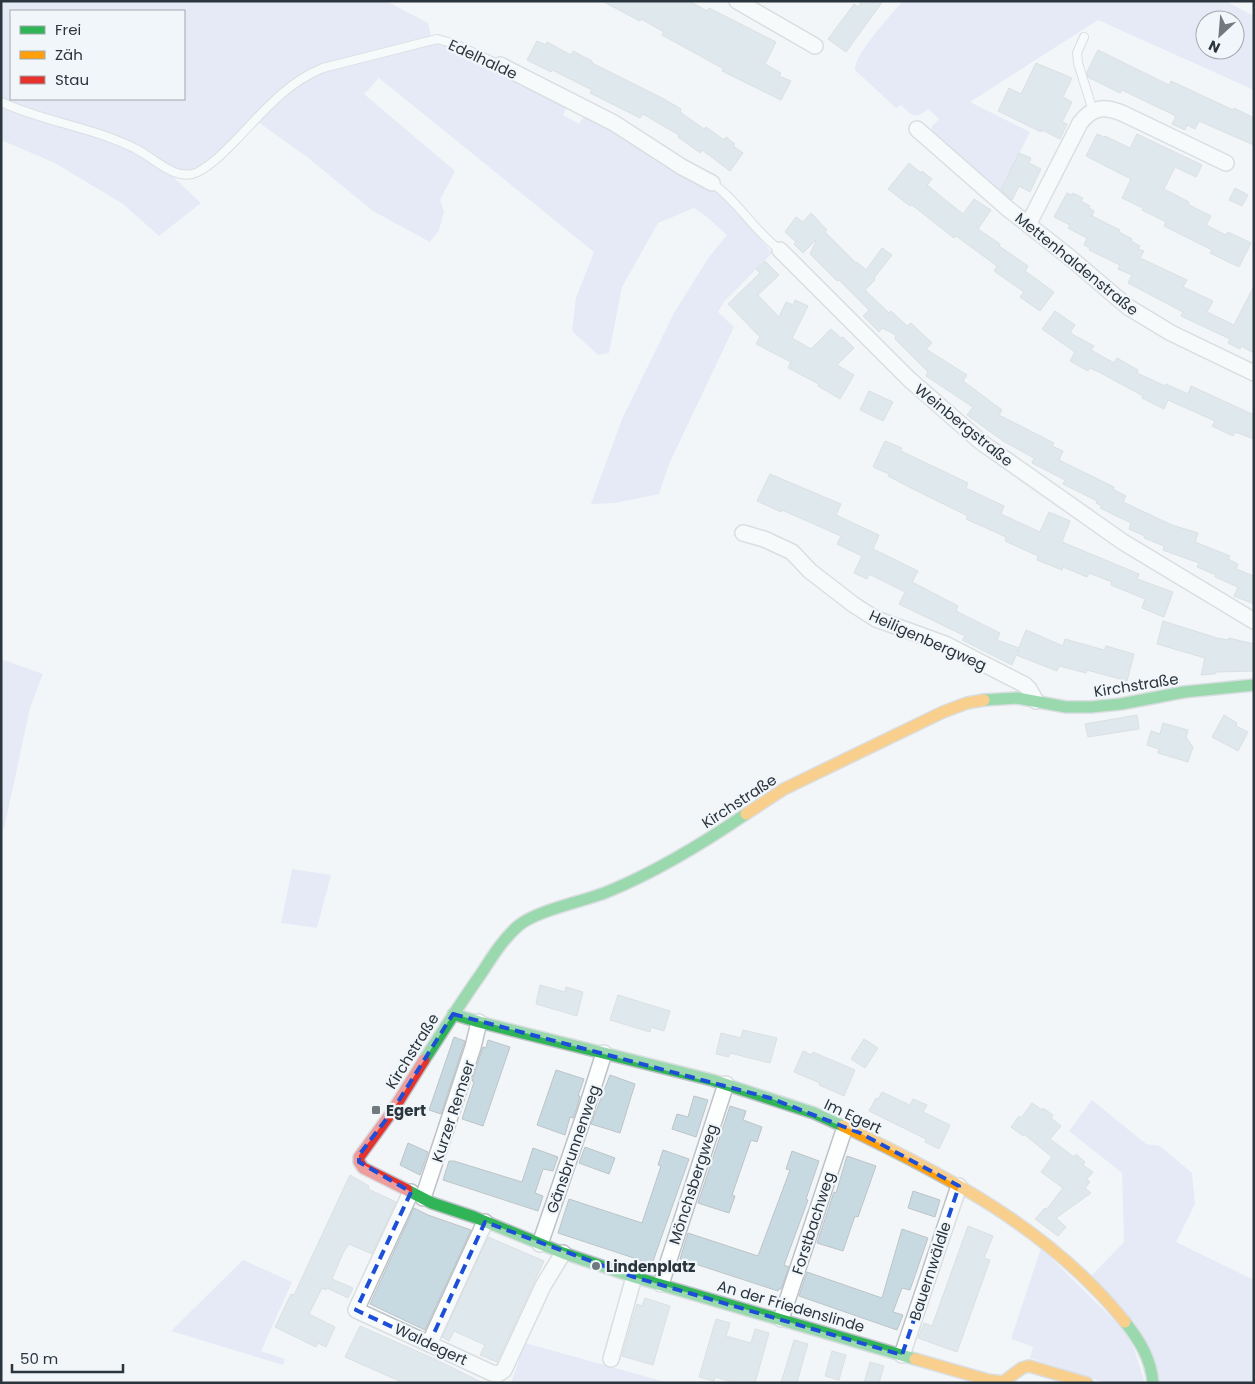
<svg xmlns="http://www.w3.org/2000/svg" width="1255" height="1384" font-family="Poppins,sans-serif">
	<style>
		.green { fill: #d6dbf4; fill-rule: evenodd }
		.building { fill: #c8dae1; stroke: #bdc4c8 }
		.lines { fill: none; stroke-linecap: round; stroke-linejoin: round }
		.lane-casing { stroke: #bcc2c7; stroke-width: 10 }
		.street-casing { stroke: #bcc2c7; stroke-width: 18 }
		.fast-casing { stroke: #bcc2c7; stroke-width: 14 }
		.slow-casing { stroke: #bcc2c7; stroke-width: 14 }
		.jam-casing { stroke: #bcc2c7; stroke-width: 14 }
		.lane { stroke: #fdfefe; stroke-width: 8 }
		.street { stroke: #fdfefe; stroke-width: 15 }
		.fast { stroke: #30b455; stroke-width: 11 }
		.slow { stroke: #ff9f0a; stroke-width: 11 }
		.jam { stroke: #e5322d; stroke-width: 11 }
		.marked { fill: none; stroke: #1d4ed8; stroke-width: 4; stroke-dasharray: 10 6; stroke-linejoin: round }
		.poi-dot { fill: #71797e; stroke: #f1f6fa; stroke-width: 2 }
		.labels { text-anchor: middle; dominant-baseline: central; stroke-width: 4.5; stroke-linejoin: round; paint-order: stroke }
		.street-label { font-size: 15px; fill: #2b353d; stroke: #f1f6fa }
		.poi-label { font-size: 15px; font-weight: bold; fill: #2b353d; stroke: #f1f6fa; text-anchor: start }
	</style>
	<rect width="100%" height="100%" fill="#f3f6f8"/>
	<path class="green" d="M 1,1 L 386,1 L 428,23 L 433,44 L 451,46 L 462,51 L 568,104 L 563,115 L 579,124 L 586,113 L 705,184 L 720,195 L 743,218 L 772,253 L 724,302 L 718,312 L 734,327 L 669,464 L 659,494 L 615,503 L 591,504 L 622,419 L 674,313 L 709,257 L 727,235 L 707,217 L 694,208 L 658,223 L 622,287 L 609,353 L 598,355 L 572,331 L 576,298 L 594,252 L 379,78 L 364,94 L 455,171 L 440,200 L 444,211 L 439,230 L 430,242 L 373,211 L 307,157 L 258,122 C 248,129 237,135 228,143 C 213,156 199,174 177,169 L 172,176 L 201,203 L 159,236 L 123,204 L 55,163 L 1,140 ZM 11,11 L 184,11 L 184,99 L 11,99 Z
		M 903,1 L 1225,1 L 1254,16 L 1254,90 L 1098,20 L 970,102 L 1030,132 L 999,194 L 931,132 L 932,126 L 939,119 L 928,109 C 914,120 913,116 901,105 L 896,108 L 855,70 C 854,55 892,13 903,1 ZM 1205,20 L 1235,20 L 1235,50 L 1205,50 Z
		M 1,659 L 43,674 L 30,708 L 4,829 L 1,828 Z
		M 292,869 L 331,875 L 317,928 L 281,923 Z
		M 1092,1100 L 1146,1144 L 1160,1146 L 1192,1173 L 1195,1204 L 1176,1242 L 1254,1280 L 1254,1383 L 1158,1383 L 1090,1277 L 1124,1242 L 1122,1173 L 1069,1131 Z
		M 1041,1248 L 1130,1336 L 1145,1383 L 1106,1383 L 1030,1358 L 1033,1347 L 1011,1339 Z
		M 243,1260 L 292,1282 L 261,1351 L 285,1359 L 283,1365 L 171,1331 Z
		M 525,1343 L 669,1383 L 511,1383 Z"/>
	<path class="building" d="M 602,1 L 689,1 L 707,11 L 709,8 L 776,42 L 765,64 L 781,73 L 779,76 L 791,81 L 781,100 L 722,71 L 724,69 L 662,35 L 664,32 L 641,19 L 640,21 Z
		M 862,1 L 883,1 L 846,52 L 828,39 L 854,4 L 858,7 Z
		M 537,41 L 546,45 L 547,42 L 571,55 L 573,51 L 592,61 L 592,63 L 664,99 L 681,109 L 680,112 L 704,129 L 706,127 L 724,140 L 726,137 L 735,144 L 733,146 L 743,153 L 730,171 L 702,150 L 700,153 L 678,137 L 679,135 L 643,114 L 640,118 L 590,93 L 592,90 L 552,70 L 551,72 L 527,60 Z
		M 1098,50 L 1169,85 L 1171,81 L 1233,110 L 1234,108 L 1254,118 L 1254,145 L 1199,121 L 1195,129 L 1187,125 L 1185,130 L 1172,124 L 1176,116 L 1122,90 L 1120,93 L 1088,77 L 1087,72 Z
		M 1036,63 L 1072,78 L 1063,97 L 1072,102 L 1062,122 L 1067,124 L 1060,139 L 1042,130 L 1041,132 L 998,111 L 1009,88 L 1021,94 Z
		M 1097,134 L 1104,137 L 1105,136 L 1130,148 L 1137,134 L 1202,165 L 1196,177 L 1175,167 L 1164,189 L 1189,202 L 1188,204 L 1195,208 L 1211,216 L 1206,225 L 1226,235 L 1228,232 L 1251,243 L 1239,267 L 1210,253 L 1212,250 L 1164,226 L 1166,222 L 1142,210 L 1143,208 L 1122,198 L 1131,179 L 1086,156 Z
		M 1019,153 L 1031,158 L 1029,163 L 1041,169 L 1030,192 L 1019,186 L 1012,200 L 1001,190 Z
		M 909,163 L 921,173 L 922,171 L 932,179 L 927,185 L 963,214 L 974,199 L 991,210 L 978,229 L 1000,244 L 999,246 L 1028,266 L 1025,271 L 1054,292 L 1040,311 L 1020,297 L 1024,292 L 994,271 L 997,266 L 956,236 L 954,238 L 912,205 L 910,206 L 888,189 Z
		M 1235,188 L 1248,195 L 1242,206 L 1229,200 Z
		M 1067,193 L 1072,195 L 1073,193 L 1083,198 L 1081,201 L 1090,206 L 1089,208 L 1094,211 L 1092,216 L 1120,230 L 1119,232 L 1132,239 L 1131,241 L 1140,246 L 1138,249 L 1144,251 L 1140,258 L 1187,280 L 1183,287 L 1213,301 L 1207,312 L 1234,325 L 1254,286 L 1254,353 L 1241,346 L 1240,349 L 1228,343 L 1230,339 L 1181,316 L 1183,312 L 1128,283 L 1132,275 L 1118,269 L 1120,265 L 1089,250 L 1090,248 L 1084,245 L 1087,238 L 1068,228 L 1070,225 L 1054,217 Z
		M 811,213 L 827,230 L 825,232 L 856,263 L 857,262 L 866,270 L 882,248 L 892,255 L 874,278 L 875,280 L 865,290 L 889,313 L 891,311 L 907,326 L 911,323 L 932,343 L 926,349 L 967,375 L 963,381 L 1002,410 L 999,415 L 1054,443 L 1052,446 L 1063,451 L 1059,460 L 1114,487 L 1113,489 L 1126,496 L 1123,502 L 1172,525 L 1198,533 L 1195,542 L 1230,556 L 1228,559 L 1238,564 L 1236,569 L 1254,576 L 1254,604 L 1234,596 L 1238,587 L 1215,577 L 1216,575 L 1197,567 L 1199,563 L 1163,550 L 1164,546 L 1144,538 L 1145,536 L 1129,529 L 1131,523 L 1100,508 L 1102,506 L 1096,503 L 1097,501 L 1063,484 L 1065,480 L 1032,463 L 1034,458 L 1003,441 L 967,415 L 973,407 L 926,376 L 928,372 L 895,339 L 896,335 L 882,328 L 879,332 L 863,316 L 869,310 L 839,280 L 837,281 L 810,254 L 817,239 L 803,253 L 794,244 L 796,242 L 785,232 L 796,217 L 803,222 Z
		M 765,261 L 779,275 L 758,295 L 779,317 L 786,302 L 793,305 L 795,300 L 808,306 L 792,338 L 811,349 L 831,329 L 841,338 L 843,337 L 854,348 L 837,365 L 854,375 L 840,399 L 818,386 L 819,384 L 788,368 L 791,362 L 756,344 L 760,337 L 728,304 L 760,273 L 756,269 Z
		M 1055,311 L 1075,325 L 1070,333 L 1094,346 L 1091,350 L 1114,363 L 1117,358 L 1138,370 L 1137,373 L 1165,386 L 1166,384 L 1188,394 L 1191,386 L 1254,415 L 1254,439 L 1235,432 L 1233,436 L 1212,426 L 1215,421 L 1168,400 L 1164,409 L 1142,398 L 1143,396 L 1097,371 L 1090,368 L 1088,371 L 1070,361 L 1075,352 L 1042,329 Z
		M 869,391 L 893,402 L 883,421 L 860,410 Z
		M 885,441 L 902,448 L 901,451 L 968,483 L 966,488 L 1004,506 L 1001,514 L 1040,532 L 1049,512 L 1070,521 L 1062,542 L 1139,574 L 1137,579 L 1173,592 L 1164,617 L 1142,608 L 1145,599 L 1111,585 L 1112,582 L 1089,573 L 1087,577 L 1063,567 L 1062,570 L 1037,560 L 1038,556 L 1005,541 L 1006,537 L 966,519 L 968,516 L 915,490 L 888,476 L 889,474 L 873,467 Z
		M 770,474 L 841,504 L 836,515 L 879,535 L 873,549 L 918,571 L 912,582 L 958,606 L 956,611 L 1000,633 L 997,640 L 1019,648 L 1017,652 L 1026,630 L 1063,646 L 1065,639 L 1104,650 L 1106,646 L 1134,654 L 1127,681 L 1087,670 L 1086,673 L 1059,666 L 1057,671 L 1016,655 L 1012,665 L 962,640 L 965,636 L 899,604 L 905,592 L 869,574 L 867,579 L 854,573 L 862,556 L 837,544 L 841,536 L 782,510 L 781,512 L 757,501 Z
		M 1163,621 L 1217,638 L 1228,640 L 1229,638 L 1254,644 L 1254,671 L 1216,672 L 1215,674 L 1201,675 L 1205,658 L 1157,644 Z
		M 1137,715 L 1139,729 L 1088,737 L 1085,724 Z
		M 1224,715 L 1237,723 L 1236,726 L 1248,732 L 1238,751 L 1212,737 Z
		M 1163,723 L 1188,730 L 1186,737 L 1193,747 L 1188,762 L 1158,753 L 1159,749 L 1147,745 L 1151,731 L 1160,734 Z
		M 540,985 L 565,992 L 566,987 L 583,992 L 577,1016 L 536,1004 Z
		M 618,995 L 670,1011 L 664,1031 L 651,1027 L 650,1032 L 610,1020 Z
		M 743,1030 L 777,1038 L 770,1063 L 730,1053 L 729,1057 L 716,1054 L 721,1033 L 741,1038 Z
		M 454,1037 L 465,1041 L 441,1114 L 429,1110 Z
		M 864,1039 L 878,1048 L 865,1068 L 851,1059 Z
		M 488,1040 L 510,1047 L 483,1126 L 462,1119 L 474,1082 L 472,1081 L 483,1047 L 486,1048 Z
		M 803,1051 L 812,1055 L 813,1052 L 855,1070 L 844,1096 L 819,1085 L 820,1083 L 794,1072 Z
		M 556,1070 L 584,1079 L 578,1096 L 580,1096 L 576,1110 L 573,1118 L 570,1117 L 565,1135 L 537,1125 Z
		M 610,1075 L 635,1084 L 620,1133 L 591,1124 Z
		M 882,1092 L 910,1105 L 913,1099 L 927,1105 L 923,1112 L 950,1125 L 939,1149 L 925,1142 L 926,1139 L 869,1111 L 876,1098 L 878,1099 Z
		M 694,1096 L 708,1100 L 696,1137 L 672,1129 L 677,1114 L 688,1117 Z
		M 1032,1103 L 1042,1110 L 1043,1108 L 1053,1115 L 1051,1118 L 1061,1126 L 1050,1139 L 1074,1157 L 1076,1154 L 1085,1162 L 1083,1165 L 1093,1172 L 1087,1179 L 1090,1182 L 1085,1188 L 1091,1193 L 1056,1218 L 1066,1227 L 1058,1236 L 1035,1219 L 1045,1208 L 1046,1210 L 1063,1188 L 1041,1172 L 1052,1157 L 1025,1135 L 1023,1136 L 1011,1127 L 1019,1116 L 1021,1118 Z
		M 730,1106 L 746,1111 L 743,1120 L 762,1127 L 757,1142 L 751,1140 L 732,1195 L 735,1196 L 729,1213 L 698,1203 Z
		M 408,1143 L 428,1152 L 420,1175 L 400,1165 Z
		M 585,1147 L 615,1158 L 609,1174 L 579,1163 Z
		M 533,1148 L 558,1157 L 553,1171 L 543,1169 L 535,1193 L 543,1196 L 538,1211 L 443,1180 L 449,1161 L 454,1161 L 522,1182 Z
		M 663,1150 L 689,1159 L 652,1264 L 558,1233 L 569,1199 L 642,1223 L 661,1166 L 658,1165 Z
		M 792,1151 L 819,1161 L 806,1199 L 808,1200 L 784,1265 L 789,1267 L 781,1289 L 779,1289 L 778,1291 L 680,1259 L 688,1233 L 758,1256 L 790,1170 L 786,1169 Z
		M 847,1156 L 876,1166 L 858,1217 L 855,1216 L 843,1251 L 817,1243 L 834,1192 L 836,1193 Z
		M 350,1175 L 369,1186 L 368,1189 L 396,1202 L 372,1254 L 349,1244 L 343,1253 L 332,1279 L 353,1288 L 348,1298 L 327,1288 L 326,1290 L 322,1288 L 309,1314 L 335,1327 L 326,1347 L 318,1343 L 316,1347 L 275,1327 L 291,1294 L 294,1295 Z
		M 913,1191 L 940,1200 L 935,1217 L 908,1208 Z
		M 414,1208 L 428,1215 L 471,1230 L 425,1330 L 370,1304 Z
		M 968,1226 L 993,1236 L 984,1258 L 990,1260 L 957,1352 L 918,1338 L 924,1323 L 932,1326 Z
		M 902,1229 L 928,1238 L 910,1290 L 902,1288 L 893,1312 L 903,1315 L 897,1330 L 799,1296 L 807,1272 L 882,1298 Z
		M 488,1237 L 544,1261 L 497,1362 L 480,1355 L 485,1345 L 454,1331 L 449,1341 L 442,1337 Z
		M 645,1298 L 670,1306 L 653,1365 L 622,1356 L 637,1304 L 642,1306 Z
		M 716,1319 L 730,1323 L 726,1336 L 751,1343 L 755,1329 L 769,1333 L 755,1383 L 736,1383 L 715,1377 L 714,1381 L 699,1377 Z
		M 360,1326 L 439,1361 L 483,1383 L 404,1383 L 363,1365 L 345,1357 Z
		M 794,1340 L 808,1344 L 804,1357 L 797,1383 L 781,1383 Z
		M 832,1351 L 846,1355 L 839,1380 L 825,1376 Z
		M 870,1362 L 884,1366 L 879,1383 L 864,1383 Z"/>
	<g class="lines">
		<defs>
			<path id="lane" d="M 1084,37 L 1077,53 L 1078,63 L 1093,111
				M 1,102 C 44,122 92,127 134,148 C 154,157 175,183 198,172 C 213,164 224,152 236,140 C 262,113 287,82 323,68 L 437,39 L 455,44 L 500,65
				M 712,183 C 738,201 754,231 780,250"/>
			<path id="street" d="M 737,1 L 815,46
				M 500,65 L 614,123 L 682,167 L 712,183
				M 917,129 L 1007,208 L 1068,256 L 1128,307 L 1171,333 L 1254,373
				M 1028,225 L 1080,123 C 1093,106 1105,106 1124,114 L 1226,163
				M 780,250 L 909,379 L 981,442 L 1123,542 L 1254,621
				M 743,533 L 764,539 L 792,552 L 810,571 L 854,605 L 876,619 L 945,644 L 1025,685 L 1029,689 L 1036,701
				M 411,1192 L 356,1310 L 492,1373 L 498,1374 L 504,1370 L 543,1286 L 563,1253
				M 423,1198 L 473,1047 L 479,1022
				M 540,1244 L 585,1113 L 604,1053
				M 661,1284 L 726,1084
				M 781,1319 L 845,1127
				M 429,1344 L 485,1222
				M 902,1355 L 959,1186
				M 611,1359 L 634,1277"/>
			<path id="fast" d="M 984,700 L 1017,698 L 1066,707 L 1091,707 L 1121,704 L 1184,692 L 1254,685
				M 453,1014 L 479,1022 L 712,1080 L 814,1113 L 843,1126
				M 424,1060 C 443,1031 461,1002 481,974 C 492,957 503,939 518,926 C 537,910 582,902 607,892 C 656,872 702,844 746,814
				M 407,1190 L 432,1203 L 474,1217 L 563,1253 L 634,1277 L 915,1359
				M 1125,1322 C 1140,1341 1151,1359 1153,1383"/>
			<path id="slow" d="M 746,814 L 784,789 L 943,712 L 967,703 L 984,700
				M 843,1126 C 948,1176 1051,1230 1125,1322
				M 915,1359 L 988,1380 L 1003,1382 L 1022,1368 L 1029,1366 L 1087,1383"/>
			<path id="jam" d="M 407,1190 L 363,1168 L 359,1162 L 359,1157 L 391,1113 L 424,1060"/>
		</defs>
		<use href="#lane" class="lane-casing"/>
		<use href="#street" class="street-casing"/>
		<use href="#fast" class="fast-casing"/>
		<use href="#slow" class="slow-casing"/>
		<use href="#jam" class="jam-casing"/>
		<use href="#lane" class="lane"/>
		<use href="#street" class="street"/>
		<use href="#fast" class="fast"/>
		<use href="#slow" class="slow"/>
		<use href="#jam" class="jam"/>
	</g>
	<path d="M0 0H1255V1384H0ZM 453,1014 L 770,1098 L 860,1133 L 959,1186 L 902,1355 L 634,1277 L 485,1222 L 429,1344 L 356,1310 L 411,1192 L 359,1162 L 359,1155 L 391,1113 Z" fill="#f3f6f8" fill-opacity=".55" fill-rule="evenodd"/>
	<path class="marked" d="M 453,1014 L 770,1098 L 860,1133 L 959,1186 L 902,1355 L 634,1277 L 485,1222 L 429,1344 L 356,1310 L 411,1192 L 359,1162 L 359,1155 L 391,1113 Z"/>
	<g class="poi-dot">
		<rect x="371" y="1105" width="10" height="10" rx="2.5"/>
		<circle cx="596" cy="1266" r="5"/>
	</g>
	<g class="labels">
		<g class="street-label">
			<text transform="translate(483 59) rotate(25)">Edelhalde</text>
			<text transform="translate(1077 264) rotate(39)">Mettenhaldenstraße</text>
			<text transform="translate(964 425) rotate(39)">Weinbergstraße</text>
			<text transform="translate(928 640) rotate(24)">Heiligenbergweg</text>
			<text transform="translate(1136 685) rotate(-9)">Kirchstraße</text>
			<text transform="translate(739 801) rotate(-33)">Kirchstraße</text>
			<text transform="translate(412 1051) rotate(-58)">Kirchstraße</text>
			<text transform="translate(453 1111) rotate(-72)">Kurzer Remser</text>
			<text transform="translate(853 1116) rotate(25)">Im Egert</text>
			<text transform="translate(573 1149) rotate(-71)">Gänsbrunnenweg</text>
			<text transform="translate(693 1184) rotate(-72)">Mönchsbergweg</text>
			<text transform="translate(813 1223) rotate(-72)">Forstbachweg</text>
			<text transform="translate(930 1271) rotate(-72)">Bauernwäldle</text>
			<text transform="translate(791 1306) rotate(16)">An der Friedenslinde</text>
			<text transform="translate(431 1344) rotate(25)">Waldegert</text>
		</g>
		<g class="poi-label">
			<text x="386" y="1110">Egert</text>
			<text x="606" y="1266">Lindenplatz</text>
		</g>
	</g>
	<rect width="1255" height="1384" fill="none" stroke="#2b353d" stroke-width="5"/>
	<rect x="10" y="10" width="175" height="90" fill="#f1f6fa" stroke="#a2a9ae"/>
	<rect x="20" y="26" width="25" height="8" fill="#30b455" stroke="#a2a9ae"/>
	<text x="55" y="35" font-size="15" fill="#2b353d">Frei</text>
	<rect x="20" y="51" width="25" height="8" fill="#ff9f0a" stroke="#a2a9ae"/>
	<text x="55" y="60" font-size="15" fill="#2b353d">Zäh</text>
	<rect x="20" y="76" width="25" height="8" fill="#e5322d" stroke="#a2a9ae"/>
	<text x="55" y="85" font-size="15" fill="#2b353d">Stau</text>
	<g transform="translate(1220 35) rotate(206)"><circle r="24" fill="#f1f6fa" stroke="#a2a9ae"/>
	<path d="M0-4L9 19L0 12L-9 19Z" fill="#71797e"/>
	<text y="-8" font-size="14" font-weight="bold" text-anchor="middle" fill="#2b353d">N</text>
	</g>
	<path d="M12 1364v8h111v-8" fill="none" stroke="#2b353d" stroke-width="2.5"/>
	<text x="20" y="1364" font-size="15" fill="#2b353d" stroke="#f1f6fa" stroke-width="4" paint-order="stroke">50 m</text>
</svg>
